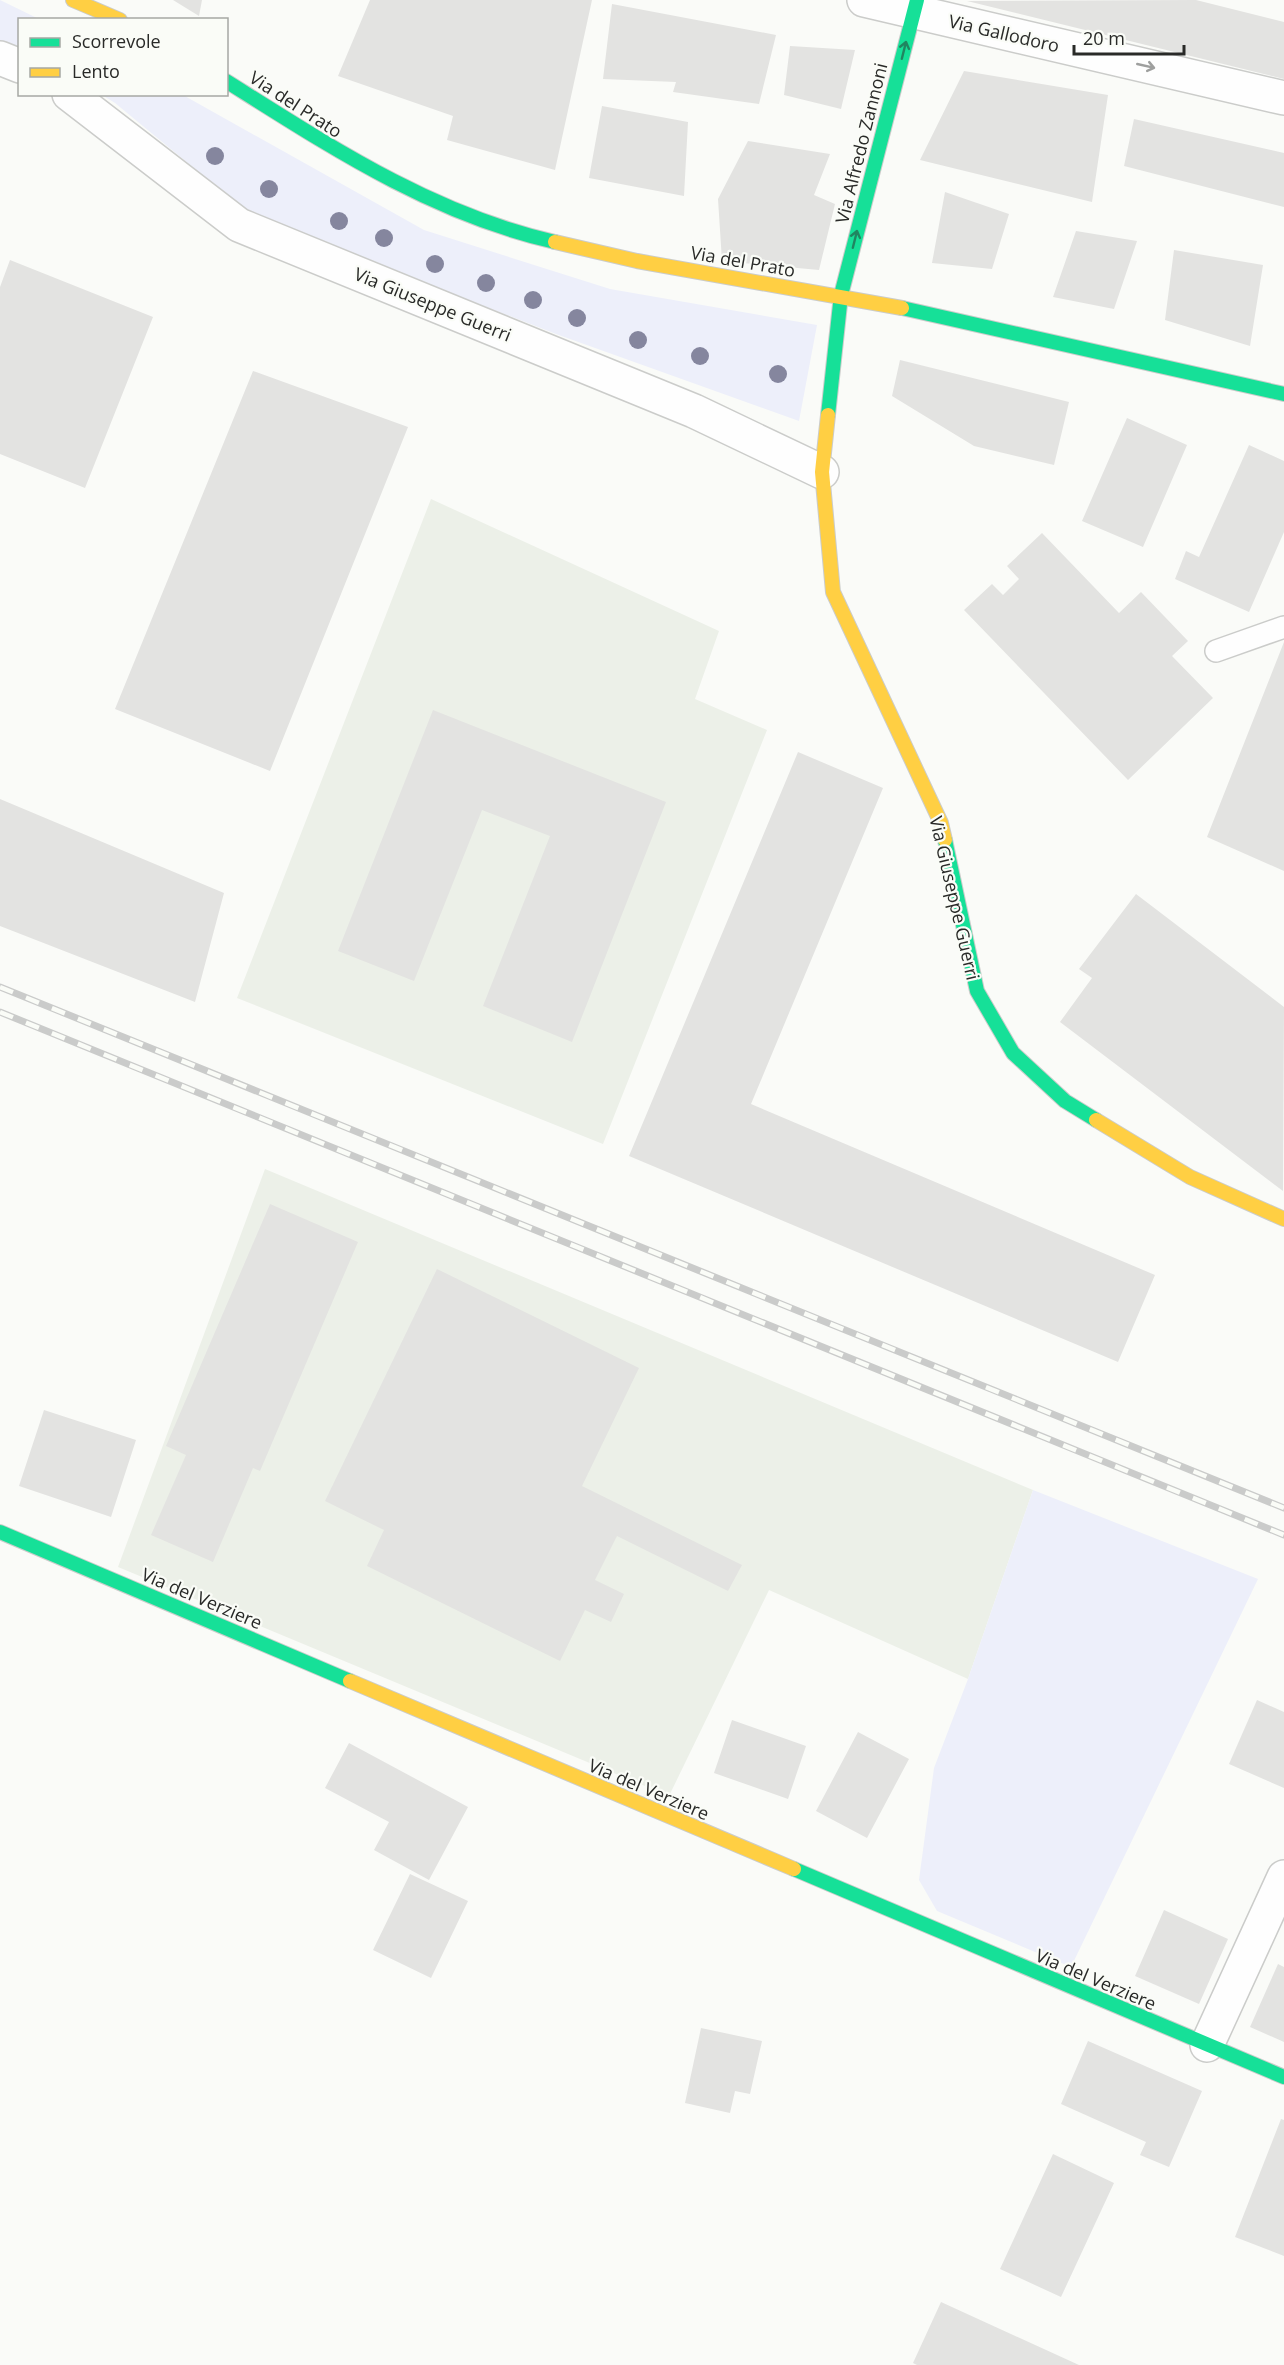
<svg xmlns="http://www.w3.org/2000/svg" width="1284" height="2365" font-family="'Open Sans',sans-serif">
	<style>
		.built { fill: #ecf0e8 }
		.green { fill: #edeffa }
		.building { fill: #e3e3e1 }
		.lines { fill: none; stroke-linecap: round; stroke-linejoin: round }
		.lane-casing { stroke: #cbccca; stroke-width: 24 }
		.street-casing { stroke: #cbccca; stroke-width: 36 }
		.fast-casing { stroke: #cbccca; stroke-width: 16 }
		.slow-casing { stroke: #cbccca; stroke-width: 16 }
		.lane { stroke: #fefefe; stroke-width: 21 }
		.street { stroke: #fefefe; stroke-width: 33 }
		.fast { stroke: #16e098; stroke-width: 14 }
		.slow { stroke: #ffcf43; stroke-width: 14 }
		.rail-casing { stroke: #cacbca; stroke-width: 7 }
		.rail { stroke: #fafcf7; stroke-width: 4.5; stroke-dasharray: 14; stroke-linecap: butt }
		.tree { fill: #85869e }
		.oneway { stroke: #208560 }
		.oneway2 { stroke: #9e9f9e }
		.labels { text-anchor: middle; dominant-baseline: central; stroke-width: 4.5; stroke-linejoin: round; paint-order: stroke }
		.street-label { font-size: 18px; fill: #292a28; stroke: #fafcf7 }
	</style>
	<rect width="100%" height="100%" fill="#fafbf8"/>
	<path class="built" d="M 431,499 L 719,631 L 695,699 L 767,730 L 603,1144 L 237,998 Z
		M 265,1169 L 1033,1490 L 968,1679 L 769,1590 L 669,1796 L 118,1567 Z"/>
	<path class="green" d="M 0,0 L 39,19 L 20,20 L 19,49 L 0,41 Z
		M 102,95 L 183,95 L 424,230 L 610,289 L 817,325 L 799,421 L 556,334 L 252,216 L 115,103 Z
		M 1033,1490 L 1258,1579 L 1071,1967 L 937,1911 L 919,1880 L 934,1768 L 968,1679 Z"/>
	<path class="building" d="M 173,0 L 202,0 L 199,16 Z
		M 370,0 L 592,0 L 555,170 L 447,140 L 453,116 L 338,76 Z
		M 1196,0 L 1284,22 L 1284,79 L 967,1 Z
		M 612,4 L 776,35 L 759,104 L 673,92 L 676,82 L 603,79 Z
		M 790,46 L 855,50 L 841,109 L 784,95 Z
		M 964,71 L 1108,95 L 1092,202 L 920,160 Z
		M 602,106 L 688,122 L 684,196 L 589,178 Z
		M 1134,119 L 1284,153 L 1284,207 L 1124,166 Z
		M 748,141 L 830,154 L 814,195 L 835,204 L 819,270 L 722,261 L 718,199 Z
		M 945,192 L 1009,214 L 992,269 L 932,263 Z
		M 1076,231 L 1137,241 L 1114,309 L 1053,297 Z
		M 1174,250 L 1263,265 L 1250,346 L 1165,320 Z
		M 10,260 L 153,317 L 85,488 L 0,454 L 0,287 Z
		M 900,360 L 1069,402 L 1054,465 L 974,446 L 892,396 Z
		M 253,371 L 408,427 L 270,771 L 115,709 Z
		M 1127,418 L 1187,445 L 1143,547 L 1082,521 Z
		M 1249,445 L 1284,461 L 1284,532 L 1249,612 L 1175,579 L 1186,551 L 1199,557 Z
		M 1042,533 L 1119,613 L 1141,592 L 1188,641 L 1172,656 L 1213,698 L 1128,780 L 964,610 L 992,584 L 1003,595 L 1019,579 L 1007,566 Z
		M 1284,642 L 1284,871 L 1207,837 Z
		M 433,710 L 666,802 L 572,1042 L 483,1006 L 550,836 L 482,810 L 414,981 L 338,951 Z
		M 798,752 L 883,788 L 751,1104 L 1155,1275 L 1118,1362 L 629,1156 Z
		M 0,799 L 224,893 L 195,1002 L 0,926 Z
		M 1136,894 L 1284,1007 L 1283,1191 L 1060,1022 L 1092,978 L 1079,969 Z
		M 270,1204 L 358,1242 L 260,1471 L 253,1468 L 213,1562 L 151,1535 L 186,1455 L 166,1446 Z
		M 437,1269 L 639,1368 L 582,1486 L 742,1565 L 728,1591 L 617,1536 L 595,1580 L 624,1594 L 611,1622 L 585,1610 L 560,1661 L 367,1566 L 384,1530 L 325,1501 Z
		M 44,1410 L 136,1440 L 111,1517 L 19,1486 Z
		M 1257,1700 L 1284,1712 L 1284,1788 L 1229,1764 Z
		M 732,1720 L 806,1746 L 788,1799 L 714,1773 Z
		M 858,1732 L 909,1759 L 867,1838 L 816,1811 Z
		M 349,1743 L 468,1807 L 429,1880 L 374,1850 L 389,1822 L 325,1788 Z
		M 410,1874 L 468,1901 L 431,1978 L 373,1950 Z
		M 1164,1910 L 1228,1939 L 1199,2004 L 1135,1976 Z
		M 1278,1964 L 1284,1967 L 1284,2042 L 1250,2027 Z
		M 701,2028 L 762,2041 L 750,2094 L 735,2091 L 730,2113 L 685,2103 Z
		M 1088,2041 L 1202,2091 L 1169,2167 L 1140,2155 L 1146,2142 L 1061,2104 Z
		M 1281,2119 L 1284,2120 L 1284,2256 L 1235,2237 Z
		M 1053,2154 L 1114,2183 L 1061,2297 L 1000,2269 Z
		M 941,2302 L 1079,2365 L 917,2365 L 913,2363 Z"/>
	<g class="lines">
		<defs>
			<path id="lane" d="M 1216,651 L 1284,627"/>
			<path id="street" d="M 864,0 L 1284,98
				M 0,58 L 20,66
				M 69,94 L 239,225 L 694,411 L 822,472
				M 1207,2045 L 1284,1877"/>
			<path id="fast" d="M 226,81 C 331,147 432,214 555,242
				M 902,308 L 1284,394
				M 828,415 L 841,295 L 917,0
				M 945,840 L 977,991 L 1013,1053 L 1065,1101 L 1096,1120
				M 0,1532 L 350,1681
				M 794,1869 L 1284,2077"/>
			<path id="slow" d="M 73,0 L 120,20
				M 555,242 L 637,261 L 902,308
				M 828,415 L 822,472 L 833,592 L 941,823 L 945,840
				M 1096,1120 L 1190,1177 L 1284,1219
				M 350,1681 L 794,1869"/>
		</defs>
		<use href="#lane" class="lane-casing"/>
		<use href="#street" class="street-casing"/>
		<use href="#fast" class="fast-casing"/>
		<use href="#slow" class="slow-casing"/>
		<use href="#lane" class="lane"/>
		<use href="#street" class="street"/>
		<use href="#fast" class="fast"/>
		<use href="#slow" class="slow"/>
		<defs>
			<path id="rail" d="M 0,987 L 1284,1508
				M 0,1012 L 1284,1535"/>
		</defs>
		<use href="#rail" class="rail-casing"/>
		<use href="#rail" class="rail"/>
	</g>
	<g class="tree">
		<circle cx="215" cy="156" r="9"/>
		<circle cx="269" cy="189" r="9"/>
		<circle cx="339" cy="221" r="9"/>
		<circle cx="384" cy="238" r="9"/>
		<circle cx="435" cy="264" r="9"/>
		<circle cx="486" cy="283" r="9"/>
		<circle cx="533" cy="300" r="9"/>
		<circle cx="577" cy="318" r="9"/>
		<circle cx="638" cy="340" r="9"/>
		<circle cx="700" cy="356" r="9"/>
		<circle cx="778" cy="374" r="9"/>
	</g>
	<defs><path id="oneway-shaft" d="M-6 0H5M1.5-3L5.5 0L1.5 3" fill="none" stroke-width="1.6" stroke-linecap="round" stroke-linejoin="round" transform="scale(1.5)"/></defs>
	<g class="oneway">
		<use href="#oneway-shaft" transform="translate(904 50) rotate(-76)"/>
		<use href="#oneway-shaft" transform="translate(855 239) rotate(-76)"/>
	</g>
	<use class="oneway2" href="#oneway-shaft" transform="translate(1146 66) rotate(13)"/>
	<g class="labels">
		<g class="street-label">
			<text transform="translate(1004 33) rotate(13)">Via Gallodoro</text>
			<text transform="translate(296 104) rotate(33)">Via del Prato</text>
			<text transform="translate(861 143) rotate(-76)">Via Alfredo Zannoni</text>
			<text transform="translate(743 261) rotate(10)">Via del Prato</text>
			<text transform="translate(433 304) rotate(22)">Via Giuseppe Guerri</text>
			<text transform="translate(955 898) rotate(77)">Via Giuseppe Guerri</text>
			<text transform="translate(202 1598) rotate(23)">Via del Verziere</text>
			<text transform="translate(649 1789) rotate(23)">Via del Verziere</text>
			<text transform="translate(1096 1979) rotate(23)">Via del Verziere</text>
		</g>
	</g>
	<rect x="18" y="18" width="210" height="78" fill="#fafcf7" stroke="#a6a8a4" stroke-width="1.5"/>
	<rect x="30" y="38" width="30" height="9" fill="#16e098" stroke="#a6a8a4" stroke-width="1.5"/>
	<text x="72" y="48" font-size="18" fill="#292a28">Scorrevole</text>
	<rect x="30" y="68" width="30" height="9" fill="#ffcf43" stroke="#a6a8a4" stroke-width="1.5"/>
	<text x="72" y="78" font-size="18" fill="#292a28">Lento</text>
	<path d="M1074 45v9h110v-9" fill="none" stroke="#292a28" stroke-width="3"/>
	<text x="1083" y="45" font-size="18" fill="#292a28" stroke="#fafcf7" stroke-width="4.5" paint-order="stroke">20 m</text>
</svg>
